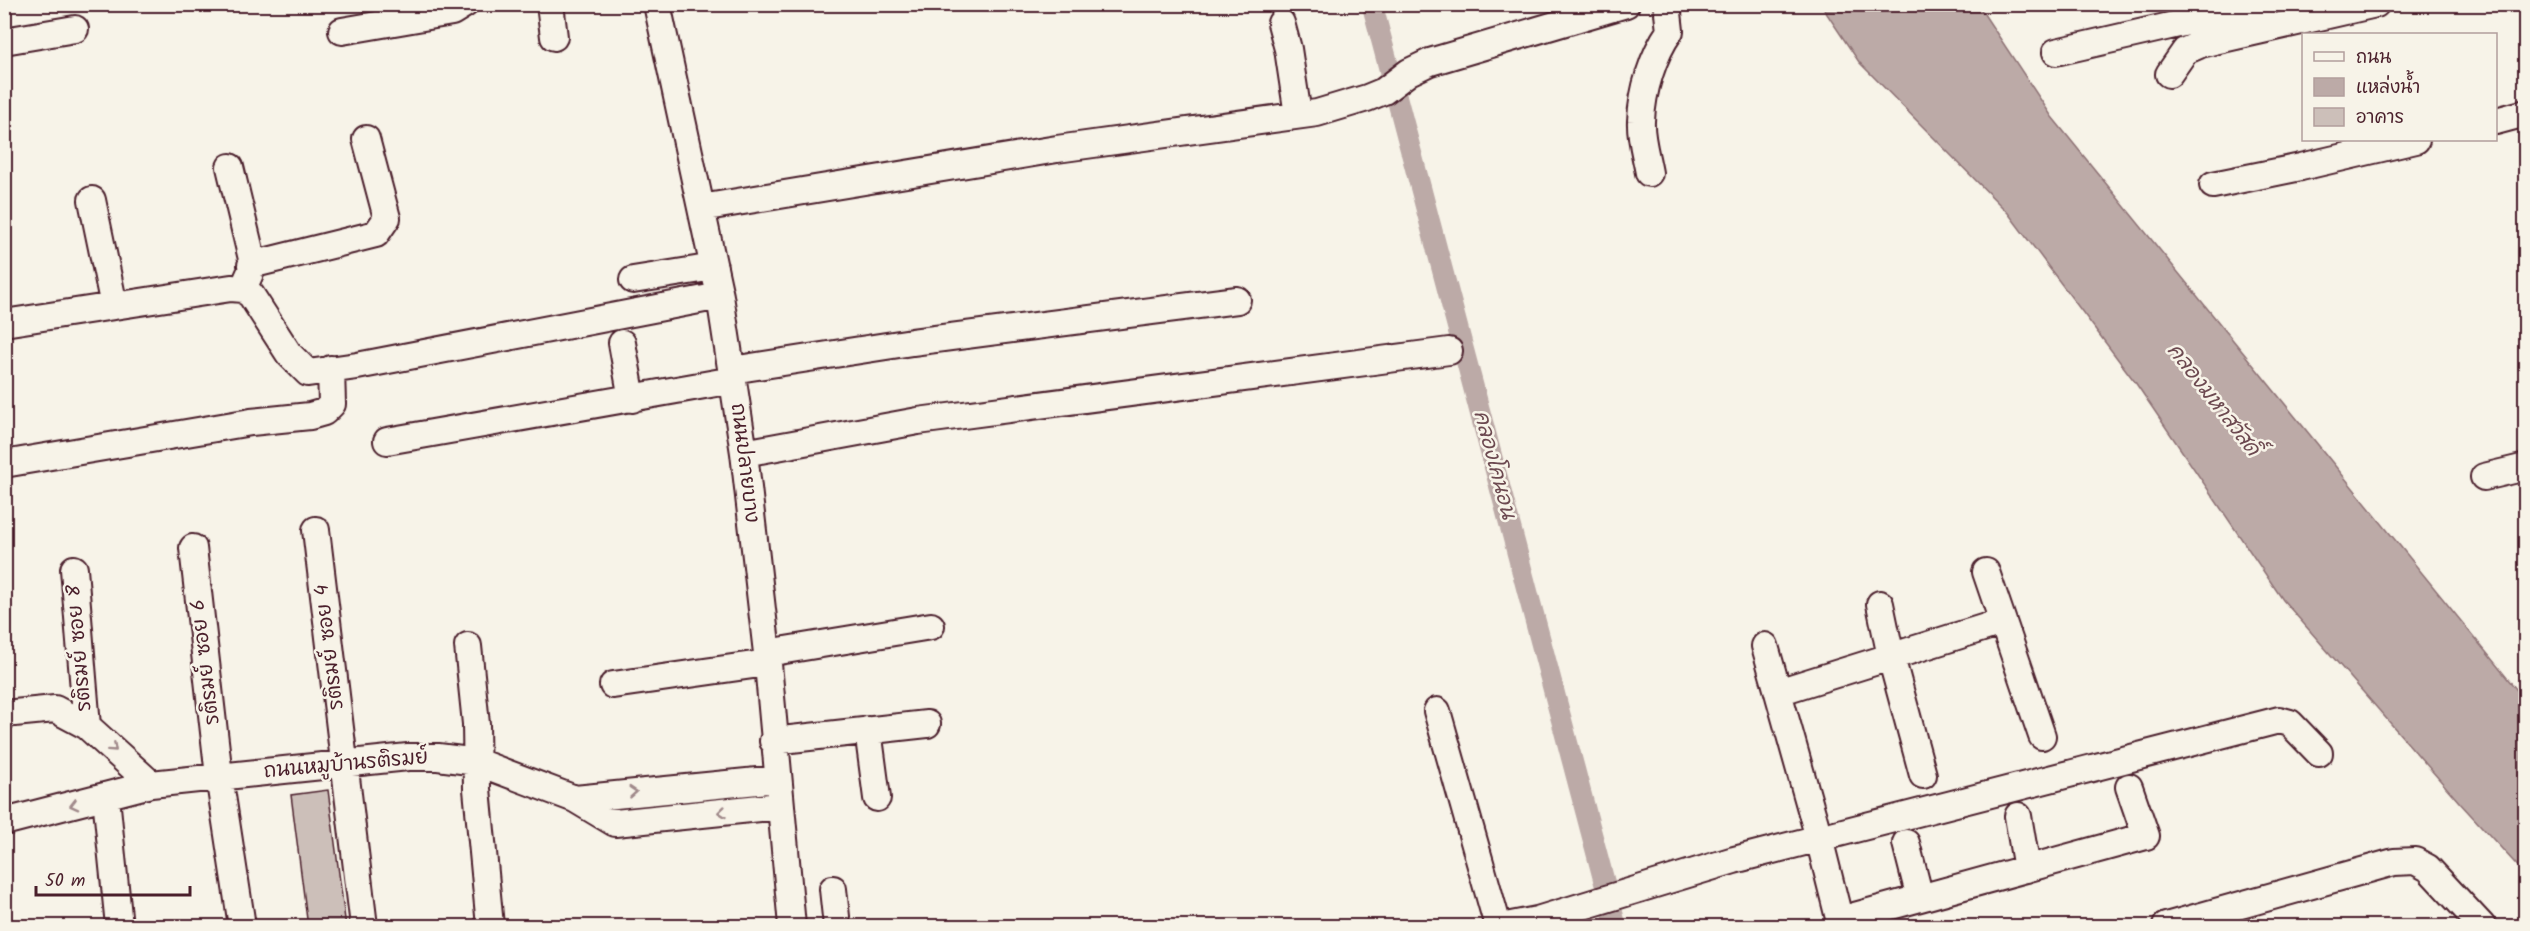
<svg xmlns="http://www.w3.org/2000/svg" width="2530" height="931" font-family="Kalam,'Playpen Sans Thai',sans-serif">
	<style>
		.water { fill: #bcaaa7; stroke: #8e7275; stroke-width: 1.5 }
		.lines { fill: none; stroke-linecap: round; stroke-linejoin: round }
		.canal { stroke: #bcaaa7; stroke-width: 21 }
		.building { fill: #ccbfb9; stroke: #4a1f2b; stroke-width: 1.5 }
		.minor-casing { stroke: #4a1f2b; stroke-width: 30 }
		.minor { stroke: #f7f3e8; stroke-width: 26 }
		.oneway { stroke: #a0898a }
		.labels { text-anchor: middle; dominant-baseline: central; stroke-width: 5; stroke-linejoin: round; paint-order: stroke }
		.street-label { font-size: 20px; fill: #4a1f2b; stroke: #f7f3e8 }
		.water-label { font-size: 21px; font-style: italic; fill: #6c4950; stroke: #f7f3e8 }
	</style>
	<rect width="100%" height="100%" fill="#f7f3e8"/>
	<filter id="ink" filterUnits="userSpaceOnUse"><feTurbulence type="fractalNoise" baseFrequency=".0167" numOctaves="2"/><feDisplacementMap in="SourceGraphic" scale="12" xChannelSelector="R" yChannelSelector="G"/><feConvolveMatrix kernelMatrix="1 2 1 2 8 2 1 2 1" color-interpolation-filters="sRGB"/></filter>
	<g filter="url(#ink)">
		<path class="water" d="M 1821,5 L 1978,5 L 2052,117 L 2525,700 L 2525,874 L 2459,802 L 2283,600 L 2135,382 L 2008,213 L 1859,62 Z"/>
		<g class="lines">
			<path class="canal" d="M 1372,4 L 1616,926"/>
		</g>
		<path class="building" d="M 328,790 L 346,927 L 308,927 L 291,795 Z"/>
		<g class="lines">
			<defs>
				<path id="minor" d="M 550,4 L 554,37
					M 657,4 L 720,296 L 744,453 L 767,653 L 792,926
					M 1281,23 L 1288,49 L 1298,115
					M 342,31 L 452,12 L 465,4
					M 4,41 L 75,29
					M 2056,52 L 2266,4
					M 2169,74 L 2185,51 L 2201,44 L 2376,4
					M 2496,121 L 2526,113
					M 230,167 L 252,259 L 251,271 L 247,280
					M 1649,173 C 1646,156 1640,137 1641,121 C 1642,91 1653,55 1670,31 L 1667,4
					M 2213,185 L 2301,167 L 2416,140
					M 92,200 L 114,306
					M 701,208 L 1057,149 L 1317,113 L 1367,98 L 1384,91 L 1409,72 L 1430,62 L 1626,4
					M 251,265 L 376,234 L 387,218 L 366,139
					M 633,280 L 714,267
					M 4,323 L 231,288 L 243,289 L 251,295 L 289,354 L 308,373 L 357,366 L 720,296
					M 622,343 L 632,399
					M 732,370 L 912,342 L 1237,300
					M 387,441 L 733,380
					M 744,453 L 918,421 L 1449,351
					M 4,464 L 251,422 L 310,416 L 324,412 L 332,404 L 331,369
					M 2484,477 L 2526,467
					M 316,530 L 364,926
					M 193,548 L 219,776 L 242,926
					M 74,569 L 87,726
					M 1986,572 L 2042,736
					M 1880,604 L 1891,657 L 1923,775
					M 468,646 L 476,724 L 477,789 L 490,926
					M 1765,646 L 1819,838 L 1841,926
					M 767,653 L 931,626
					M 613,685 L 767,663
					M 1778,692 L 2002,622
					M 1437,711 L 1498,926
					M 4,714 L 55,709 L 87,726 L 151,784
					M 868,730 L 877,798
					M 773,741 L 927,724
					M 106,797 L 119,926
					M 575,799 L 777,779
					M 2018,816 L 2027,869
					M 4,822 L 151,784 L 408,757 L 438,757 L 477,762 L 575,799 L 615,823 L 780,806
					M 1906,843 L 1920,898
					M 833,889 L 837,926
					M 1840,920 L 2146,836 L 2129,787
					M 1506,926 L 1537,920 L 1734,860 L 2279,720 L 2290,723 L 2319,753
					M 2166,926 L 2394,862 L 2415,861 L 2428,868 L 2482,926"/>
			</defs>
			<use href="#minor" class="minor-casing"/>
			<use href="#minor" class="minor"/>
		</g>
		<defs><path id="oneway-chevron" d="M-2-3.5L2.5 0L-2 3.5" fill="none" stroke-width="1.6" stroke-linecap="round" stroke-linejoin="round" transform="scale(1.5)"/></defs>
		<g class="oneway">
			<use href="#oneway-chevron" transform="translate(113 748) rotate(42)"/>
			<use href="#oneway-chevron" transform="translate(633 792) rotate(-4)"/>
			<use href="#oneway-chevron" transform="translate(74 805) rotate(166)"/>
			<use href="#oneway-chevron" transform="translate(722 812) rotate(174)"/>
		</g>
	</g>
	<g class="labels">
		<g class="street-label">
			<text transform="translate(744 463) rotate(83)">ถนนปลายบาง</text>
			<text transform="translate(330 647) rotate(-97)">รติรมย์ ซอย 4</text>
			<text transform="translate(80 648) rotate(-95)">รติรมย์ ซอย 8</text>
			<text transform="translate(206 662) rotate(-97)">รติรมย์ ซอย 6</text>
			<text transform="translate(346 765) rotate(-5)">ถนนหมูบ้านรติรมย์</text>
		</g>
		<g class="water-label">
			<text transform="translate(2213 400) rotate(52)">คลองมหาสวัสดิ์</text>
			<text transform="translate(1494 465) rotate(75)">คลองโคนอน</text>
		</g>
	</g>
	<rect width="2530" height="931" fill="none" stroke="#f7f3e8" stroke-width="24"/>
	<rect x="12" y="12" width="2506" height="907" fill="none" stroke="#4a1f2b" stroke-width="2" filter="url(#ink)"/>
	<rect x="2302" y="33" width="195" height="108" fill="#f7f3e8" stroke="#b29e9c" stroke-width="1.5"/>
	<rect x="2314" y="52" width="30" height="9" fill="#f7f3e8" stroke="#b29e9c" stroke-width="1.5"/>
	<text x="2356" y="63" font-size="18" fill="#4a1f2b">ถนน</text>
	<rect x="2314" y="78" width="30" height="18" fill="#bcaaa7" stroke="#b29e9c" stroke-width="1.5"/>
	<text x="2356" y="93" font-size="18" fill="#4a1f2b">แหล่งน้ำ</text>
	<rect x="2314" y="108" width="30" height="18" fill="#ccbfb9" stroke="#b29e9c" stroke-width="1.5"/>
	<text x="2356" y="123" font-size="18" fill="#4a1f2b">อาคาร</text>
	<path d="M36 886v9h154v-9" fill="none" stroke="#4a1f2b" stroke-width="3"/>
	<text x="45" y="886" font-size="18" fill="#4a1f2b" stroke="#f7f3e8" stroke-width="4.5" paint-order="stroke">50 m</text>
</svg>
